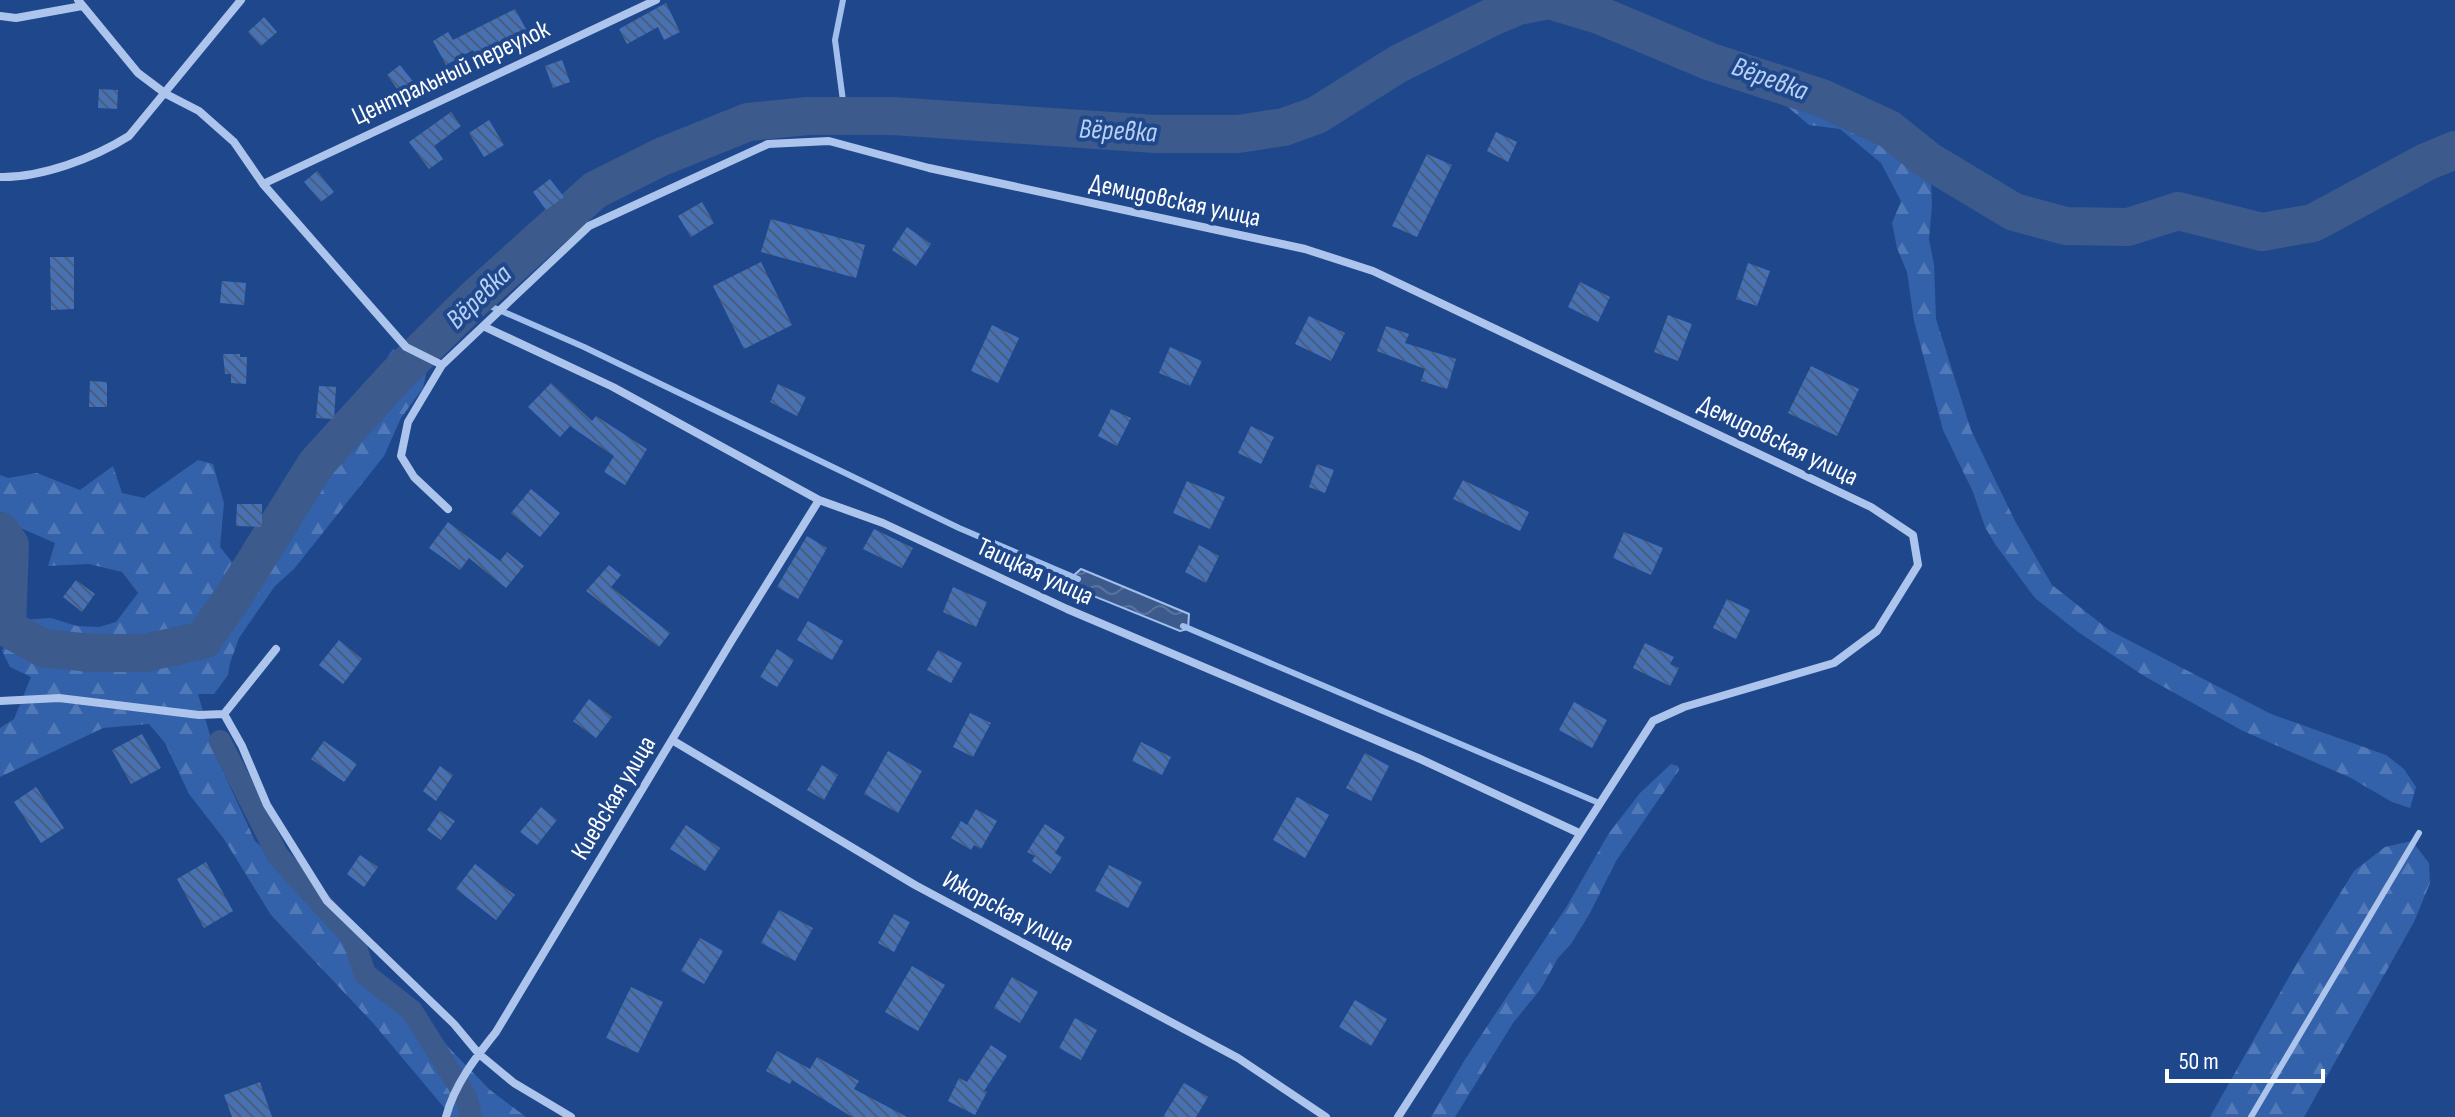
<svg xmlns="http://www.w3.org/2000/svg" width="2455" height="1117" font-family="'Sofia Sans Condensed',sans-serif">
	<style>
		.forest { fill: url(#forest-firs) }
		.water { fill: url(#water-waves); stroke: #a0bfed; stroke-width: 2 }
		.lines { fill: none; stroke-linecap: round; stroke-linejoin: round }
		.stream { stroke: #a0bfed; stroke-width: 6 }
		.canal { stroke: #3c5a8c; stroke-width: 22 }
		.river { stroke: #3c5a8c; stroke-width: 38 }
		.building { fill: url(#building-back-hatch) }
		.lane { stroke: #adc5ec; stroke-width: 6 }
		.street { stroke: #adc5ec; stroke-width: 8 }
		.labels { text-anchor: middle; dominant-baseline: central; stroke-width: 8; stroke-linejoin: round; paint-order: stroke }
		.street-label { font-size: 26px; fill: #fff; stroke: #1f488c }
		.water-label { font-size: 28px; font-style: italic; fill: #b9d0f3; stroke: #1f488c }
	</style>
	<defs>
		<pattern id="forest-firs" width="22" height="20" patternUnits="userSpaceOnUse" patternTransform="scale(2)"><rect width="22" height="20" fill="#3361aa"/><path d="M5 1l3.5 6h-7zM16 11l3.5 6h-7z" fill="#5279b7"/></pattern>
		<pattern id="water-waves" width="16" height="10" patternUnits="userSpaceOnUse" patternTransform="scale(2)"><rect width="16" height="10" fill="#3c5a8c"/><path d="M0 5q4-4 8 0t8 0" fill="none" stroke="#59739d"/></pattern>
		<pattern id="building-back-hatch" width="6" height="6" patternUnits="userSpaceOnUse" patternTransform="scale(2)"><rect width="6" height="6" fill="#4871b4"/><path d="M-1 5l2 2M0 0l6 6M5-1l2 2" fill="none" stroke="#4a5d7b"/></pattern>
	</defs>
	<rect width="100%" height="100%" fill="#1f488c"/>
	<path class="forest" d="M 1675,38 C 1744,69 1821,82 1887,121 C 1902,130 1916,144 1930,155 L 1932,205 L 1929,240 L 1934,264 L 1936,319 L 1971,430 L 2015,521 L 2052,585 L 2109,630 L 2271,714 L 2386,755 L 2404,769 L 2416,787 L 2410,808 L 2392,802 L 2351,778 L 2243,731 L 2144,676 L 2078,632 L 2035,598 L 1995,544 L 1985,527 L 1973,492 L 1943,430 L 1914,321 L 1907,272 L 1897,248 L 1892,223 L 1901,201 L 1881,163 L 1840,129 L 1809,125 L 1781,101 L 1705,77 L 1671,63 Z
		M 393,349 L 419,362 L 426,374 L 423,388 L 401,418 L 384,456 L 294,569 L 275,586 L 239,638 L 230,663 L 228,675 L 214,694 L 198,694 L 216,756 L 255,841 L 311,891 L 372,970 L 413,1003 L 448,1047 L 490,1090 L 526,1117 L 452,1117 L 373,1023 L 271,915 L 224,839 L 189,794 L 165,743 L 149,724 L 103,728 L 0,777 L 0,728 L 14,719 L 31,677 L 10,667 L 2,651 L 20,620 L 51,618 L 77,626 L 99,627 L 116,622 L 138,593 L 122,572 L 89,564 L 48,566 L 55,543 L 16,526 L 0,533 L 0,475 L 8,478 L 37,473 L 80,490 L 113,466 L 122,493 L 144,498 L 198,460 L 213,464 L 224,503 L 220,547 L 232,562 L 255,542 L 288,530 L 303,508 L 297,473 L 376,375 Z
		M 1671,764 L 1678,766 L 1679,770 L 1616,861 L 1590,913 L 1571,944 L 1558,958 L 1540,990 L 1513,1023 L 1455,1117 L 1431,1117 L 1464,1061 L 1567,906 L 1609,833 L 1640,793 Z
		M 2412,841 L 2429,863 L 2430,883 L 2414,922 L 2304,1117 L 2210,1117 L 2294,968 L 2354,871 L 2385,847 Z"/>
	<path class="water" d="M 1081,569 L 1189,614 L 1188,629 L 1180,631 L 1071,587 L 1073,576 Z"/>
	<g class="lines">
		<path class="stream" d="M 843,0 L 835,40 L 845,116
			M 474,299 L 584,347 L 959,528 L 1078,579
			M 1183,626 L 1599,803"/>
		<path class="canal" d="M 220,741 L 278,856 L 353,938 L 365,974 L 412,1011 L 466,1097 L 471,1117"/>
		<path class="river" d="M 0,531 L 10,545 L 7,628 L 43,648 L 91,653 L 145,653 L 203,640 L 235,594 L 316,464 L 396,376 L 474,299 L 595,190 L 661,157 L 748,122 L 808,116 L 893,116 L 1155,134 L 1238,134 L 1284,127 L 1317,115 L 1398,64 L 1490,18 L 1518,6 L 1549,0 L 1599,15 L 1711,62 L 1822,98 L 1889,129 L 1929,161 L 2014,212 L 2066,226 L 2128,227 L 2178,211 L 2262,232 L 2313,223 L 2426,162 L 2455,150"/>
	</g>
	<path class="building" d="M 666,3 L 680,32 L 664,40 L 658,27 L 627,44 L 619,29 Z
		M 515,9 L 527,31 L 477,57 L 473,50 L 446,65 L 433,41 L 448,32 L 453,40 Z
		M 264,17 L 277,32 L 261,46 L 248,32 Z
		M 562,60 L 570,82 L 553,88 L 545,66 Z
		M 400,65 L 415,84 L 401,94 L 387,75 Z
		M 99,89 L 118,90 L 117,109 L 98,108 Z
		M 451,112 L 461,126 L 434,146 L 443,159 L 429,169 L 409,142 Z
		M 489,120 L 504,145 L 484,157 L 469,133 Z
		M 1496,132 L 1517,142 L 1508,162 L 1487,151 Z
		M 1427,154 L 1452,165 L 1417,237 L 1392,226 Z
		M 317,171 L 334,192 L 321,202 L 304,182 Z
		M 550,179 L 564,197 L 546,210 L 533,192 Z
		M 702,202 L 714,223 L 691,237 L 678,216 Z
		M 771,219 L 865,245 L 856,278 L 761,252 Z
		M 907,227 L 931,244 L 916,266 L 892,250 Z
		M 50,257 L 74,257 L 74,309 L 51,310 Z
		M 761,262 L 792,325 L 744,349 L 713,286 Z
		M 1748,263 L 1770,271 L 1757,306 L 1736,299 Z
		M 222,281 L 246,283 L 244,305 L 220,303 Z
		M 1580,282 L 1610,297 L 1598,322 L 1568,307 Z
		M 1668,315 L 1692,324 L 1678,361 L 1654,352 Z
		M 1309,316 L 1345,333 L 1331,361 L 1295,344 Z
		M 992,325 L 1019,338 L 998,383 L 971,371 Z
		M 1386,326 L 1409,334 L 1405,343 L 1456,359 L 1447,389 L 1421,381 L 1425,369 L 1377,351 Z
		M 1170,347 L 1202,361 L 1190,386 L 1159,373 Z
		M 223,354 L 240,354 L 240,357 L 247,357 L 246,384 L 231,383 L 231,374 L 225,374 Z
		M 1811,366 L 1859,389 L 1837,436 L 1788,413 Z
		M 90,381 L 107,382 L 107,407 L 89,407 Z
		M 551,383 L 592,421 L 596,416 L 647,449 L 625,485 L 604,472 L 614,456 L 570,426 L 560,437 L 528,407 Z
		M 778,384 L 806,397 L 797,416 L 770,402 Z
		M 319,386 L 336,387 L 334,419 L 316,418 Z
		M 1111,409 L 1131,418 L 1117,446 L 1098,436 Z
		M 1251,426 L 1274,437 L 1261,464 L 1238,453 Z
		M 1317,464 L 1334,470 L 1325,493 L 1309,487 Z
		M 1463,480 L 1529,512 L 1520,531 L 1453,499 Z
		M 1187,481 L 1225,497 L 1210,529 L 1173,513 Z
		M 531,489 L 560,513 L 540,537 L 511,513 Z
		M 237,504 L 262,504 L 262,527 L 236,526 Z
		M 448,522 L 500,561 L 507,552 L 524,566 L 506,588 L 469,558 L 460,570 L 429,548 Z
		M 874,529 L 913,548 L 902,568 L 863,549 Z
		M 1624,532 L 1663,548 L 1651,575 L 1613,558 Z
		M 807,536 L 827,548 L 798,599 L 777,587 Z
		M 1199,545 L 1219,556 L 1206,583 L 1185,572 Z
		M 609,565 L 621,575 L 611,587 L 670,633 L 659,647 L 586,591 Z
		M 76,580 L 95,594 L 82,612 L 63,597 Z
		M 953,587 L 987,602 L 976,627 L 943,612 Z
		M 1727,599 L 1750,610 L 1736,639 L 1713,628 Z
		M 808,621 L 843,641 L 832,660 L 797,640 Z
		M 339,640 L 362,659 L 343,684 L 319,665 Z
		M 1645,643 L 1674,657 L 1670,664 L 1679,668 L 1670,686 L 1633,668 Z
		M 777,649 L 794,660 L 777,687 L 760,677 Z
		M 938,650 L 962,663 L 951,683 L 927,670 Z
		M 589,699 L 612,717 L 596,738 L 573,721 Z
		M 1574,702 L 1607,720 L 1592,748 L 1559,730 Z
		M 970,713 L 991,723 L 973,757 L 953,747 Z
		M 142,734 L 161,768 L 131,784 L 112,750 Z
		M 324,741 L 357,764 L 344,782 L 311,759 Z
		M 1141,742 L 1171,757 L 1162,775 L 1132,761 Z
		M 888,751 L 922,771 L 898,813 L 864,794 Z
		M 1365,753 L 1389,766 L 1371,801 L 1346,788 Z
		M 822,765 L 838,775 L 824,800 L 807,790 Z
		M 440,766 L 453,775 L 436,801 L 423,791 Z
		M 36,787 L 64,828 L 41,843 L 14,802 Z
		M 1297,797 L 1329,815 L 1305,858 L 1273,840 Z
		M 541,807 L 557,820 L 537,845 L 520,832 Z
		M 976,809 L 997,821 L 981,849 L 974,845 L 971,850 L 951,838 L 961,821 L 967,825 Z
		M 440,811 L 455,821 L 441,840 L 427,830 Z
		M 1045,824 L 1065,837 L 1055,853 L 1062,857 L 1051,874 L 1032,861 L 1035,856 L 1027,852 Z
		M 686,825 L 720,848 L 705,871 L 670,849 Z
		M 360,855 L 378,867 L 364,887 L 347,874 Z
		M 206,862 L 233,911 L 204,928 L 177,879 Z
		M 475,864 L 515,895 L 496,920 L 456,889 Z
		M 1109,865 L 1142,882 L 1128,908 L 1095,891 Z
		M 779,910 L 813,928 L 795,961 L 761,943 Z
		M 894,914 L 910,922 L 894,952 L 878,943 Z
		M 700,938 L 723,951 L 704,984 L 681,971 Z
		M 912,966 L 945,985 L 918,1031 L 885,1012 Z
		M 1012,977 L 1038,992 L 1020,1023 L 994,1008 Z
		M 631,987 L 663,1002 L 638,1053 L 606,1038 Z
		M 1355,1000 L 1387,1019 L 1371,1046 L 1339,1027 Z
		M 1075,1018 L 1097,1030 L 1081,1060 L 1059,1048 Z
		M 991,1045 L 1007,1056 L 984,1091 L 987,1092 L 975,1115 L 948,1101 L 959,1078 L 967,1082 Z
		M 777,1051 L 810,1069 L 817,1057 L 859,1081 L 854,1089 L 907,1117 L 852,1117 L 792,1080 L 790,1084 L 766,1071 Z
		M 260,1082 L 272,1117 L 232,1117 L 224,1095 Z
		M 1184,1083 L 1208,1097 L 1196,1117 L 1163,1117 Z"/>
	<g class="lines">
		<path class="lane" d="M 2251,1117 L 2419,833"/>
		<path class="street" d="M 78,0 L 138,73 L 166,94 L 199,111 L 234,142 L 263,184 L 406,347 L 442,365
			M 0,16 L 16,18 L 82,6
			M 0,177 C 41,178 94,158 129,136 L 241,0
			M 263,184 L 656,0
			M 485,327 L 613,387 L 819,500 L 883,523 L 1067,609 L 1418,758 L 1579,833
			M 448,509 L 414,477 L 401,456 L 408,422 L 442,365 L 589,226 L 768,144 L 829,141 L 929,168 L 1305,249 L 1373,271 L 1871,507 L 1913,535 L 1918,565 L 1877,631 L 1834,663 L 1684,707 L 1653,721 L 1398,1117
			M 0,701 L 59,698 L 199,715 L 224,714 L 276,649
			M 224,714 L 242,746 L 267,805 L 327,901 L 454,1024 L 479,1054 L 514,1083 L 571,1117
			M 672,740 L 915,885 L 1238,1058 L 1326,1117
			M 446,1117 C 454,1085 476,1057 496,1032 L 732,640 L 819,500"/>
	</g>
	<g class="labels">
		<g class="street-label">
			<text transform="translate(451 73) rotate(-25)">Центральный переулок</text>
			<text transform="translate(1175 201) rotate(12)">Демидовская улица</text>
			<text transform="translate(1778 441) rotate(26)">Демидовская улица</text>
			<text transform="translate(1035 572) rotate(25)">Таицкая улица</text>
			<text transform="translate(614 798) rotate(-59)">Киевская улица</text>
			<text transform="translate(1008 912) rotate(28)">Ижорская улица</text>
		</g>
		<g class="water-label">
			<text transform="translate(1770 79) rotate(20)">Вёревка</text>
			<text transform="translate(1118 131) rotate(3)">Вёревка</text>
			<text transform="translate(479 297) rotate(-44)">Вёревка</text>
		</g>
	</g>
	<path d="M2167 1069v12h156v-12" fill="none" stroke="#ffffff" stroke-width="4"/>
	<text x="2179" y="1069" font-size="24" fill="#ffffff" stroke="#1f488c" stroke-width="6" paint-order="stroke">50 m</text>
</svg>
